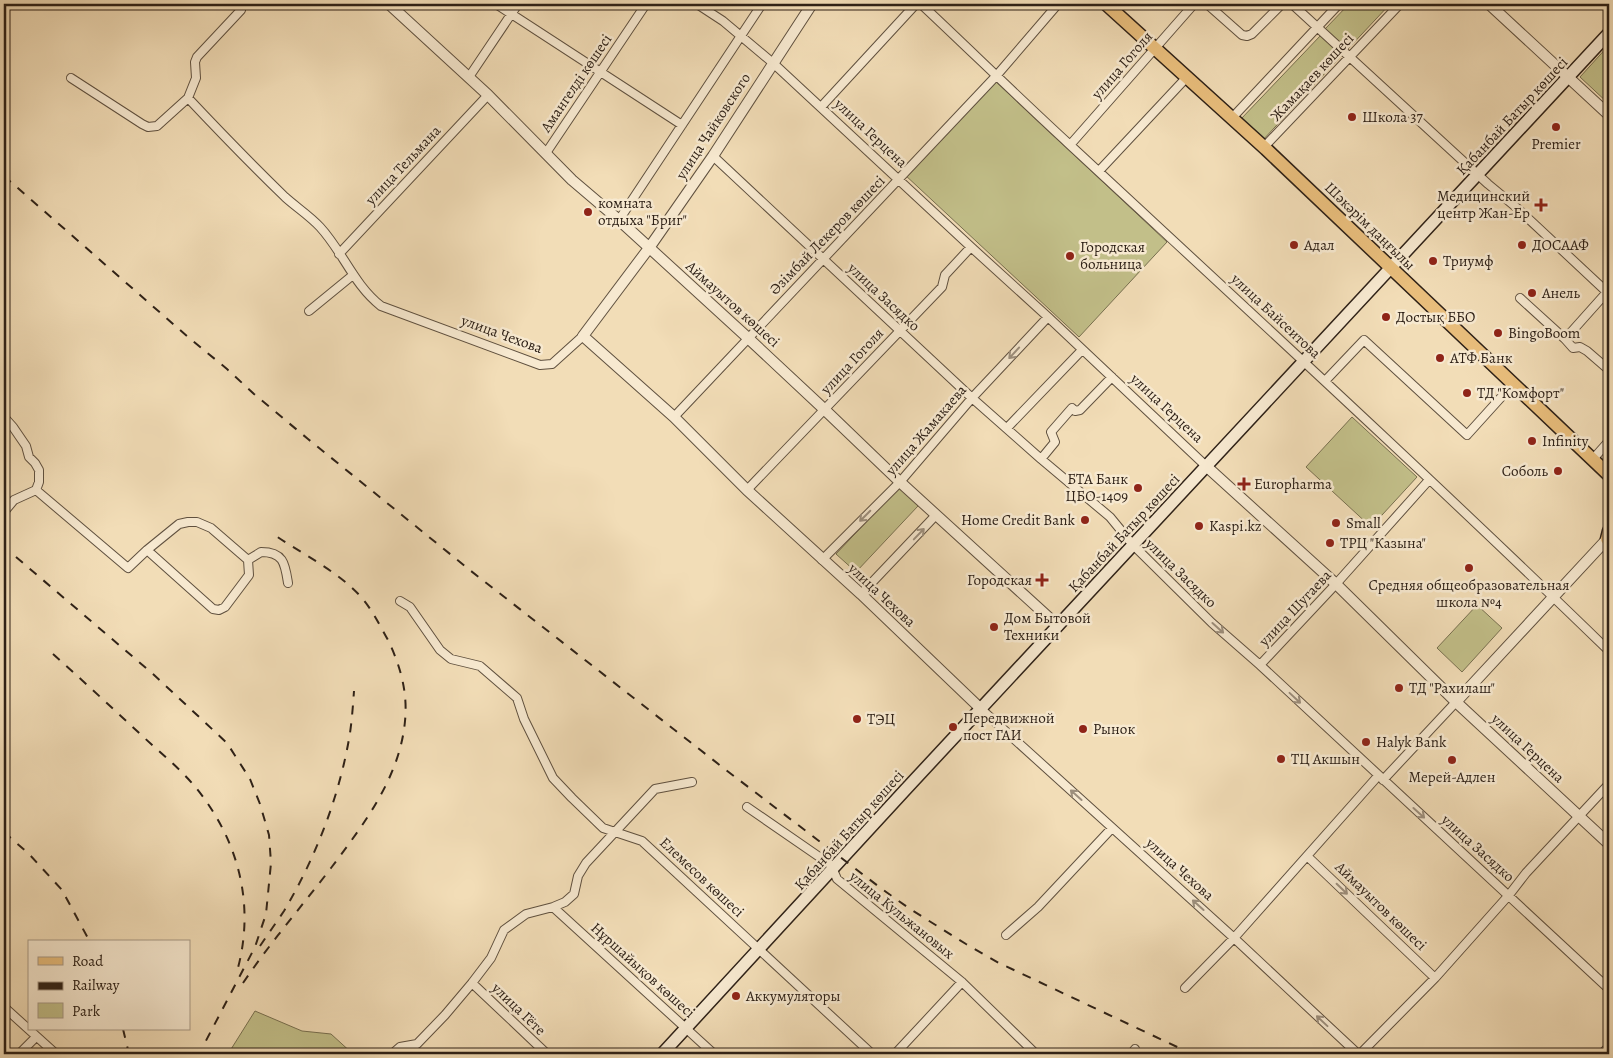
<svg xmlns="http://www.w3.org/2000/svg" width="1613" height="1058" font-family="Alegreya,serif">
	<style>
		.green { fill: #c2bf89; stroke: #787050 }
		.lines { fill: none; stroke-linecap: round; stroke-linejoin: round }
		.minor-casing { stroke: #5f503f; stroke-width: 10 }
		.tertiary-casing { stroke: #5f503f; stroke-width: 12 }
		.secondary-casing { stroke: #2e2117; stroke-width: 14 }
		.primary-casing { stroke: #2e2117; stroke-width: 15 }
		.minor { stroke: #f7e9d0; stroke-width: 8 }
		.tertiary { stroke: #f7e9d0; stroke-width: 10 }
		.secondary { stroke: #f7e9d0; stroke-width: 11 }
		.primary { stroke: #e9be7c; stroke-width: 12 }
		.rail { stroke: #2e2117; stroke-width: 2; stroke-dasharray: 9 9; stroke-linecap: butt }
		.oneway { stroke: #9d8f7d }
		.poi-dot { fill: #8f2418; stroke: #f7e9d0; stroke-width: 2 }
		.labels { text-anchor: middle; dominant-baseline: central; stroke-width: 5; stroke-linejoin: round; paint-order: stroke }
		.street-label { font-size: 15px; fill: #2e2117; stroke: #f7e9d0 }
		.poi-label { font-size: 15px; fill: #2e2117; stroke: #f7e9d0; text-anchor: start }
	</style>
	<rect width="100%" height="100%" fill="#f2ddb7"/>
	<filter id="stains"><feTurbulence type="fractalNoise" baseFrequency=".004" numOctaves="4"/><feColorMatrix values="0 0 0 0 .2 0 0 0 0 .09 0 0 0 0 .02 0 0 0 .5 -.17"/></filter>
	<radialGradient id="worn" r=".72"><stop offset=".6" stop-color="#630" stop-opacity="0"/><stop offset="1" stop-color="#630" stop-opacity=".3"/></radialGradient>
	<path class="green" d="M 1349,4 L 1390,4 L 1347,50 L 1325,29 Z
		M 1321,35 L 1342,55 L 1262,141 L 1240,120 Z
		M 1609,45 L 1609,104 L 1580,77 Z
		M 993,79 L 1167,242 L 1079,337 L 904,174 Z
		M 1352,417 L 1417,477 L 1371,527 L 1306,467 Z
		M 899,487 L 918,506 L 856,572 L 836,554 Z
		M 1477,605 L 1502,628 L 1462,672 L 1437,648 Z
		M 255,1011 L 302,1031 L 331,1034 L 353,1054 L 228,1054 Z"/>
	<g class="lines">
		<defs>
			<path id="minor" d="M 496,4 L 682,125
				M 697,4 L 723,21 L 773,63 L 971,247 L 1048,317 L 1206,466
				M 921,4 C 970,50 1019,98 1069,144 C 1250,312 1432,479 1609,651
				M 1207,4 L 1242,35 L 1247,36 L 1252,34 L 1282,4
				M 1292,4 L 1488,184 L 1517,208 L 1609,294
				M 469,77 L 518,4
				M 71,78 L 142,124 L 148,127 L 157,126 L 188,98 L 196,78 L 195,62 L 197,57 L 241,10 L 242,4
				M 188,98 C 220,132 252,165 285,197 C 296,207 310,216 320,227 C 343,252 354,285 381,306 L 540,365 L 552,364 L 583,336
				M 821,107 L 916,4
				M 1232,118 L 1339,4
				M 1070,145 L 1194,4
				M 1264,147 L 1400,4
				M 546,153 L 646,4
				M 713,156 L 972,398 L 1041,459 L 1110,517 L 1133,545 L 1212,623 L 1260,665 L 1609,989
				M 1099,171 L 1187,77
				M 619,220 L 762,4
				M 339,254 L 488,95
				M 1520,298 L 1565,339 L 1573,348 L 1580,347 L 1587,351 L 1609,370
				M 309,311 L 353,275
				M 1565,339 L 1607,292
				M 1325,381 L 1364,340 L 1467,435 L 1514,383
				M 4,417 L 13,427 L 26,446 L 29,457 L 35,463 L 39,470 L 39,482 L 36,490
				M 674,417 L 997,75 L 1058,4
				M 1007,428 L 1082,350
				M 1041,459 L 1055,442 L 1051,432 L 1072,408 L 1075,411 L 1080,410 L 1112,377
				M 1593,459 L 1609,441
				M 747,490 L 942,287 L 945,275 L 971,247
				M 4,512 L 14,500 L 36,490 L 128,568 L 147,550 L 179,524 L 188,522 L 197,522 L 211,528 L 248,560 L 249,575 L 225,607 L 219,610 L 213,609 L 147,550
				M 248,560 L 261,552 C 284,552 285,564 288,583
				M 822,560 L 900,482 L 972,398 L 1048,317
				M 861,594 L 936,515
				M 400,601 L 410,607 L 440,650 L 451,659 L 480,666 L 517,698 L 524,719 L 553,778 L 572,798 L 603,828 L 642,841 L 872,1054
				M 1260,665 L 1336,584 L 1429,480
				M 981,709 L 1234,938 L 1358,1054
				M 1383,780 L 1456,702
				M 747,807 L 831,865 L 837,879 L 962,982 L 1036,1054
				M 1307,856 L 1435,978
				M 553,907 L 714,1054
				M 1006,935 L 1038,907 L 1112,828
				M 472,983 L 547,1054
				M 1185,988 L 1234,938 L 1378,776
				M 4,1007 L 56,1054
				M 19,1054 L 36,1037
				M 392,1054 L 400,1047 L 417,1044 L 445,1015 L 472,983 L 491,958 L 504,930 L 526,914 L 553,907 L 565,902 L 574,894 L 578,876 L 586,863 L 655,789 L 692,782
				M 895,1054 L 962,982
				M 1131,1054 L 1135,1049
				M 1360,1054 L 1435,978 L 1509,895 L 1526,873 L 1609,784"/>
			<path id="tertiary" d="M 389,4 L 488,95 L 572,180 L 619,220 L 748,338 L 825,410 L 900,482 L 1058,626
				M 812,4 L 713,156 L 649,248 L 583,336 L 674,417 L 747,490 L 861,594 L 981,709
				M 1489,4 L 1609,115
				M 1206,466 L 1336,584 L 1456,702 L 1609,844
				M 1456,702 L 1609,537
				M 1603,1054 L 1609,1048"/>
			<path id="secondary" d="M 662,1054 L 906,789 L 1609,33"/>
			<path id="primary" d="M 1106,4 L 1266,149 L 1609,475
				M 1607,539 L 1609,531"/>
		</defs>
		<use href="#minor" class="minor-casing"/>
		<use href="#tertiary" class="tertiary-casing"/>
		<use href="#secondary" class="secondary-casing"/>
		<use href="#primary" class="primary-casing"/>
		<use href="#minor" class="minor"/>
		<use href="#tertiary" class="tertiary"/>
		<use href="#secondary" class="secondary"/>
		<use href="#primary" class="primary"/>
		<path class="rail" d="M 4,176 L 188,337 L 227,369 L 254,394 L 308,439 L 471,571 L 726,770 L 882,889 L 910,909 L 966,944 L 999,963 L 1192,1054
			M 16,557 L 153,674 L 227,743 L 250,779 L 260,804 L 269,835 L 271,863 L 266,914 L 255,947 L 199,1054
			M 53,654 C 81,679 109,705 137,731 C 157,750 180,768 197,789 C 240,843 256,908 236,975
			M 4,832 L 29,854 L 62,890 L 90,942
			M 260,946 C 268,934 276,923 284,911 C 316,857 340,795 350,733 C 352,719 353,705 354,691
			M 243,983 C 270,943 302,906 331,868 C 364,824 400,777 405,721 C 408,692 400,665 388,640 C 380,626 373,611 362,598 C 339,572 304,555 276,536
			M 123,1029 L 129,1054"/>
	</g>
	<defs><path id="oneway-shaft" d="M-6 0H5M1.5-3L5.5 0L1.5 3" fill="none" stroke-width="1.6" stroke-linecap="round" stroke-linejoin="round" transform="scale(1.25)"/></defs>
	<g class="oneway">
		<use href="#oneway-shaft" transform="translate(1014 353) rotate(133)"/>
		<use href="#oneway-shaft" transform="translate(865 516) rotate(135)"/>
		<use href="#oneway-shaft" transform="translate(919 534) rotate(-46)"/>
		<use href="#oneway-shaft" transform="translate(1218 628) rotate(42)"/>
		<use href="#oneway-shaft" transform="translate(1295 698) rotate(43)"/>
		<use href="#oneway-shaft" transform="translate(1076 795) rotate(-138)"/>
		<use href="#oneway-shaft" transform="translate(1419 813) rotate(42)"/>
		<use href="#oneway-shaft" transform="translate(1342 889) rotate(44)"/>
		<use href="#oneway-shaft" transform="translate(1198 905) rotate(-138)"/>
		<use href="#oneway-shaft" transform="translate(1322 1021) rotate(-137)"/>
	</g>
	<g class="poi-dot">
		<circle cx="1352" cy="117" r="5"/>
		<circle cx="1556" cy="127" r="5"/>
		<path d="M1538.5 197.5h5v5h5v5h-5v5h-5v-5h-5v-5h5z"/>
		<circle cx="588" cy="212" r="5"/>
		<circle cx="1294" cy="245" r="5"/>
		<circle cx="1522" cy="245" r="5"/>
		<circle cx="1070" cy="256" r="5"/>
		<circle cx="1433" cy="261" r="5"/>
		<circle cx="1532" cy="293" r="5"/>
		<circle cx="1386" cy="317" r="5"/>
		<circle cx="1498" cy="333" r="5"/>
		<circle cx="1440" cy="358" r="5"/>
		<circle cx="1467" cy="393" r="5"/>
		<circle cx="1532" cy="441" r="5"/>
		<circle cx="1558" cy="471" r="5"/>
		<path d="M1241.5 476.5h5v5h5v5h-5v5h-5v-5h-5v-5h5z"/>
		<circle cx="1138" cy="488" r="5"/>
		<circle cx="1085" cy="520" r="5"/>
		<circle cx="1336" cy="523" r="5"/>
		<circle cx="1199" cy="526" r="5"/>
		<circle cx="1330" cy="543" r="5"/>
		<circle cx="1469" cy="568" r="5"/>
		<path d="M1039.5 572.5h5v5h5v5h-5v5h-5v-5h-5v-5h5z"/>
		<circle cx="994" cy="627" r="5"/>
		<circle cx="1399" cy="688" r="5"/>
		<circle cx="857" cy="719" r="5"/>
		<circle cx="953" cy="727" r="5"/>
		<circle cx="1083" cy="729" r="5"/>
		<circle cx="1366" cy="742" r="5"/>
		<circle cx="1281" cy="759" r="5"/>
		<circle cx="1452" cy="760" r="5"/>
		<circle cx="736" cy="996" r="5"/>
	</g>
	<g class="labels">
		<g class="street-label">
			<text transform="translate(1122 65) rotate(-49)">улица Гоголя</text>
			<text transform="translate(1312 77) rotate(-47)">Жамақаев көшесі</text>
			<text transform="translate(576 83) rotate(-56)">Амангелді көшесі</text>
			<text transform="translate(1512 116) rotate(-47)">Қабанбай Батыр көшесі</text>
			<text transform="translate(713 126) rotate(-57)">улица Чайковского</text>
			<text transform="translate(871 133) rotate(43)">улица Герцена</text>
			<text transform="translate(403 165) rotate(-47)">улица Тельмана</text>
			<text transform="translate(1370 226) rotate(44)">Шәкәрім даңғылы</text>
			<text transform="translate(827 235) rotate(-46)">Әзімбай Лекеров көшесі</text>
			<text transform="translate(884 297) rotate(43)">улица Засядко</text>
			<text transform="translate(733 304) rotate(42)">Аймауытов көшесі</text>
			<text transform="translate(1276 316) rotate(43)">улица Байсеитова</text>
			<text transform="translate(502 334) rotate(20)">улица Чехова</text>
			<text transform="translate(852 361) rotate(-47)">улица Гоголя</text>
			<text transform="translate(1167 408) rotate(43)">улица Герцена</text>
			<text transform="translate(926 430) rotate(-49)">улица Жамакаева</text>
			<text transform="translate(1124 533) rotate(-47)">Қабанбай Батыр көшесі</text>
			<text transform="translate(1181 573) rotate(44)">улица Засядко</text>
			<text transform="translate(882 595) rotate(43)">улица Чехова</text>
			<text transform="translate(1295 608) rotate(-47)">улица Шугаева</text>
			<text transform="translate(1528 748) rotate(43)">улица Герцена</text>
			<text transform="translate(849 830) rotate(-48)">Қабанбай Батыр көшесі</text>
			<text transform="translate(1478 848) rotate(42)">улица Засядко</text>
			<text transform="translate(1180 869) rotate(42)">улица Чехова</text>
			<text transform="translate(702 877) rotate(43)">Елемесов көшесі</text>
			<text transform="translate(1381 906) rotate(44)">Аймауытов көшесі</text>
			<text transform="translate(902 915) rotate(39)">улица Кульжановых</text>
			<text transform="translate(643 970) rotate(42)">Нұршайықов көшесі</text>
			<text transform="translate(519 1009) rotate(44)">улица Гёте</text>
		</g>
		<g class="poi-label">
			<text x="1362" y="117">Школа 37</text>
			<text x="1556" y="144" text-anchor="middle">Premier</text>
			<text x="1530" y="196" text-anchor="end">Медицинский<tspan x="1530" dy="17">центр Жан-Ер</tspan></text>
			<text x="598" y="203">комната<tspan x="598" dy="17">отдыха "Бриг"</tspan></text>
			<text x="1304" y="245">Адал</text>
			<text x="1532" y="245">ДОСААФ</text>
			<text x="1080" y="247">Городская<tspan x="1080" dy="17">больница</tspan></text>
			<text x="1443" y="261">Триумф</text>
			<text x="1542" y="293">Анель</text>
			<text x="1396" y="317">Достық ББО</text>
			<text x="1508" y="333">BingoBoom</text>
			<text x="1450" y="358">АТФ Банк</text>
			<text x="1477" y="393">ТД "Комфорт"</text>
			<text x="1542" y="441">Infinity</text>
			<text x="1548" y="471" text-anchor="end">Соболь</text>
			<text x="1128" y="479" text-anchor="end">БТА Банк<tspan x="1128" dy="17">ЦБО-1409</tspan></text>
			<text x="1254" y="484">Europharma</text>
			<text x="1075" y="520" text-anchor="end">Home Credit Bank</text>
			<text x="1346" y="523">Small</text>
			<text x="1209" y="526">Kaspi.kz</text>
			<text x="1340" y="543">ТРЦ "Казына"</text>
			<text x="1032" y="580" text-anchor="end">Городская</text>
			<text x="1469" y="585" text-anchor="middle">Средняя общеобразовательная<tspan x="1469" dy="17">школа №4</tspan></text>
			<text x="1004" y="618">Дом Бытовой<tspan x="1004" dy="17">Техники</tspan></text>
			<text x="1409" y="688">ТД "Рахилаш"</text>
			<text x="963" y="718">Передвижной<tspan x="963" dy="17">пост ГАИ</tspan></text>
			<text x="867" y="719">ТЭЦ</text>
			<text x="1093" y="729">Рынок</text>
			<text x="1376" y="742">Halyk Bank</text>
			<text x="1291" y="759">ТЦ Акшын</text>
			<text x="1452" y="777" text-anchor="middle">Мерей-Адлен</text>
			<text x="746" y="996">Аккумуляторы</text>
		</g>
	</g>
	<rect width="1613" height="1058" fill="none" stroke="#f2ddb7" stroke-width="20"/>
	<rect x="5" y="5" width="1603" height="1048" fill="none" stroke="#2e2117" stroke-width="2.5"/>
	<rect x="10" y="10" width="1593" height="1038" fill="none" stroke="#2e2117"/>
	<rect x="28" y="940" width="162" height="90" fill="#f7e9d0" stroke="#a79986"/>
	<rect x="38" y="957" width="25" height="8" fill="#e9be7c" stroke="#a79986"/>
	<text x="72" y="966" font-size="15" fill="#2e2117">Road</text>
	<rect x="38" y="982" width="25" height="8" fill="#2e2117" stroke="#a79986"/>
	<text x="72" y="990" font-size="15" fill="#2e2117">Railway</text>
	<rect x="38" y="1003" width="25" height="15" fill="#c2bf89" stroke="#a79986"/>
	<text x="72" y="1016" font-size="15" fill="#2e2117">Park</text>
	<rect width="100%" height="100%" filter="url(#stains)"/>
	<rect width="100%" height="100%" fill="url(#worn)"/>
</svg>
